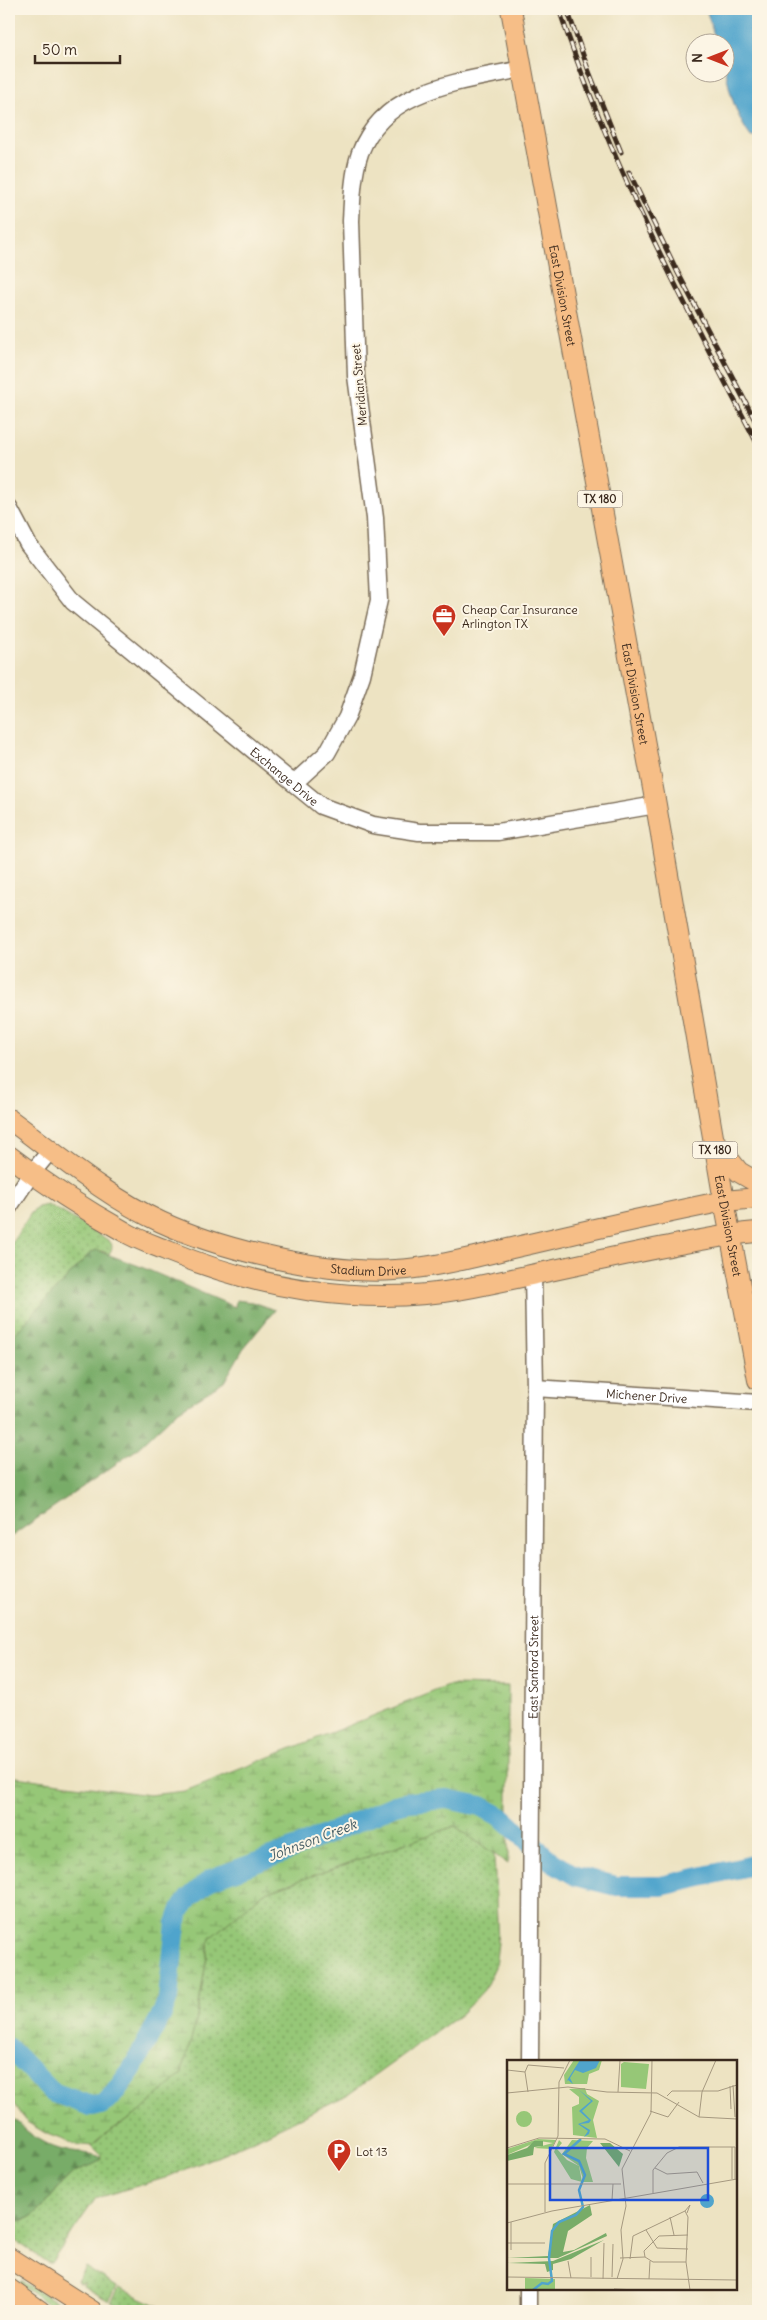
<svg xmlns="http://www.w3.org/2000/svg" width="767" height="2320" font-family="Delius,sans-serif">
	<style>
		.grass { fill: url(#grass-dots); stroke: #68784a }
		.forest { fill: url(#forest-firs); stroke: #5a6b43 }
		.wetland { fill: url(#wetland-marsh); stroke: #68784a }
		.water { fill: #50a4cc; stroke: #466775 }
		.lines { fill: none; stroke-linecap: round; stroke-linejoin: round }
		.river { stroke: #50a4cc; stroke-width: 20 }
		.minor-casing { stroke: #796b57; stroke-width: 19 }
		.major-casing { stroke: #796b57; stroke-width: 22 }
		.minor { stroke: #fff; stroke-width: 16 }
		.major { stroke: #f6be87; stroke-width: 20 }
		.rail-casing { stroke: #3b2a1e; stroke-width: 5 }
		.rail { stroke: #fcf5e5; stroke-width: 3; stroke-dasharray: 9; stroke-linecap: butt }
		.labels { text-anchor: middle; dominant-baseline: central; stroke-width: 4; stroke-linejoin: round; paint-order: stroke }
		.shield { fill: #fcf5e5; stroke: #75675a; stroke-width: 1 }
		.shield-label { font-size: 11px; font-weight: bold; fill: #3b2a1e }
		.street-label { font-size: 12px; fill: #3b2a1e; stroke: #fcf5e5 }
		.poi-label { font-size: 12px; fill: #3b2a1e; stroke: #fcf5e5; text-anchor: start }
		.water-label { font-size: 14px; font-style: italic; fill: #435b64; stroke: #fcf5e5 }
		.inset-river { fill: none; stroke: #50a4cc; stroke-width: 2.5 }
		.inset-road { fill: none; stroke: #a69980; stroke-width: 1 }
		.view { fill: #1d4ed8; fill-opacity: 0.15; stroke: #1d4ed8; stroke-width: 2.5 }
		.inset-edge { fill: none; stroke: #3b2a1e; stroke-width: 2.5 }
	</style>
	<defs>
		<pattern id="grass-dots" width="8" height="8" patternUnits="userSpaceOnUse" patternTransform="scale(1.25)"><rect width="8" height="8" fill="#96c777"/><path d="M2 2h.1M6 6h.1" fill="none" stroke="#7ca261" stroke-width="1.8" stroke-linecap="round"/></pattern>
		<pattern id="forest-firs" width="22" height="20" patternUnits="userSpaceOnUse" patternTransform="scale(1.25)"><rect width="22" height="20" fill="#78ac68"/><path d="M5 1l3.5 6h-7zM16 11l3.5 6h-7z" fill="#648c55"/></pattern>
		<pattern id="wetland-marsh" width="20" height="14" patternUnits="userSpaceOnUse" patternTransform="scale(1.25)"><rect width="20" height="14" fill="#96c777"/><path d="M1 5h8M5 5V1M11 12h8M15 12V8" fill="none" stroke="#7ca261"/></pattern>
	</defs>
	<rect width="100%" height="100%" fill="#fcf5e5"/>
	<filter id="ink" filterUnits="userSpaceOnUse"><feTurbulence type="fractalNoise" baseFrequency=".02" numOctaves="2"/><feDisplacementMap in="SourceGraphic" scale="10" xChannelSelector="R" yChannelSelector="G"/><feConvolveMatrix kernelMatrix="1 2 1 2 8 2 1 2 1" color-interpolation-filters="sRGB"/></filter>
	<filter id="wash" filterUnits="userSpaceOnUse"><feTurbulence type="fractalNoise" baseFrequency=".0096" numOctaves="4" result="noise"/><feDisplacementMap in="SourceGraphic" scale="20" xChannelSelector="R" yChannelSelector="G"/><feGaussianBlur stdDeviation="1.12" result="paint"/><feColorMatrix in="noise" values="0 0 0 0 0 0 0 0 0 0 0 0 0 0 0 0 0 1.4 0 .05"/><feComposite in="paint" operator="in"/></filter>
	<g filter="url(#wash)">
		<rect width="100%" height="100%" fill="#ede3c2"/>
		<path class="grass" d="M 47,1205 C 53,1206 109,1239 111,1243 C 113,1247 111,1251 109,1254 L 102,1251 L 90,1253 L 9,1340 L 9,1247 L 31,1213 L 38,1207 Z
			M 455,1826 L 494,1854 L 498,1943 L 495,1967 L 484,1990 L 461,2014 L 349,2094 L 252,2141 L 165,2178 L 96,2198 L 51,2263 L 48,2263 L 9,2236 L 9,2219 C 36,2230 54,2187 73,2173 C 82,2168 92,2165 101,2160 L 102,2156 L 92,2146 L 105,2134 L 140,2112 L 196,2022 L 210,1938 L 263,1893 Z
			M 85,2267 L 117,2287 L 109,2301 L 83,2286 L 83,2282 L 81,2284 L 77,2281 Z
			M 21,2281 L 73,2311 L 58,2311 L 19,2284 Z
			M 119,2288 L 163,2308 L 163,2311 L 129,2311 L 111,2302 Z"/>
		<path class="forest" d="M 96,1250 L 139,1266 L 235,1307 L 236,1300 L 252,1302 L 275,1310 L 243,1349 L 224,1382 L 176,1412 L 136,1450 L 9,1538 L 9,1340 L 90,1253 Z
			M 9,2114 C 25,2131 44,2147 68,2151 C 78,2154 93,2152 102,2158 C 96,2166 83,2167 75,2172 C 54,2185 37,2230 9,2219 Z"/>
		<path class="wetland" d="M 450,1685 L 508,1686 L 508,1864 L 455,1826 L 263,1893 L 210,1938 L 196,2022 L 181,2075 L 140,2112 L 105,2134 L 92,2146 L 74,2144 L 47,2134 L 27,2122 L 9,2098 L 9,1776 L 149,1795 L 185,1791 Z"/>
		<path class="water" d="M 706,9 L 758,9 L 758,137 L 751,137 C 732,111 724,75 724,42 L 716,42 Z"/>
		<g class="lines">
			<path class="river" d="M 9,2048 L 52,2092 L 91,2106 L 101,2105 L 110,2099 L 132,2069 L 162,2014 L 168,1998 L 176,1923 L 181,1909 L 189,1898 L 211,1879 L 288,1851 L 395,1805 L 409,1802 L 447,1799 L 481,1806 L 501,1817 L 551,1861 L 576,1876 L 616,1886 L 661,1886 L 758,1864"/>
		</g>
	</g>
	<g filter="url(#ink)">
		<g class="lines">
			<defs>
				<g id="minor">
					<path id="s1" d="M 9,508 L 28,544 L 73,602 L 321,806 L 373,825 L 419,832 L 498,832 L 656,805"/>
					<path d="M 294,783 L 327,753 L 347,717 L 362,675 L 379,600 L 375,518 L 356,376 L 351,221 C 352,199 353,173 360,153 C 385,87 462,82 521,69"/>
					<path d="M 9,1207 L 31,1174 L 51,1150"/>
					<path id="s2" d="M 535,1388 L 758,1403"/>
					<path id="s3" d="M 530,2061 L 535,1388 L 533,1273"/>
					<path d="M 528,2311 L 528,2289"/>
				</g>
				<g id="major">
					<path id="s4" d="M 511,9 L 656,805 L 724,1201 L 758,1380"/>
					<path id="s5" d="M 9,1119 C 58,1155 105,1196 161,1222 C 222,1250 327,1275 395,1270 C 442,1267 488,1253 534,1243 C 597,1228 661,1214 724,1201 L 758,1198"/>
					<path d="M 715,1142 L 739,1172 L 758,1183"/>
					<path d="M 9,1156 C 45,1184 85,1210 125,1232 C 138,1240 154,1245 168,1251 C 260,1289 364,1307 463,1289 C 530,1276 597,1260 664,1247 C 696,1241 727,1234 758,1232"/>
					<path d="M 9,2258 L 92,2311"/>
					<path d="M 9,2289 L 40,2311"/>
				</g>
			</defs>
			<use href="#minor" class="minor-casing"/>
			<use href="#major" class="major-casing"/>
			<use href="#minor" class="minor"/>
			<use href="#major" class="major"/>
			<defs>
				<path id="rail" d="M 559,9 C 609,161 683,303 758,445
					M 567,9 L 588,69 L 621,152
					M 629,172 L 677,271 L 758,426"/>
			</defs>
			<use href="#rail" class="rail-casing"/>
			<use href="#rail" class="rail"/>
		</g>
	</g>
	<defs>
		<symbol id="office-pin" viewBox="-11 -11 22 30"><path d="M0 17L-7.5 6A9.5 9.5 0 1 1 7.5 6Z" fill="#c8321e" stroke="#fcf5e5"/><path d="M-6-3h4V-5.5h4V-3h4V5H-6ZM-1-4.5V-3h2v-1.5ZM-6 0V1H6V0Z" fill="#fff"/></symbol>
		<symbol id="parking-pin" viewBox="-11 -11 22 30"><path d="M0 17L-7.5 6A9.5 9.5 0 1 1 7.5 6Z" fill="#c8321e" stroke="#fcf5e5"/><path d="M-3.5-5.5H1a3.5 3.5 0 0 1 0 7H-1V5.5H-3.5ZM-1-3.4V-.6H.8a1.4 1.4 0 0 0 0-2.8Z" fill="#fff"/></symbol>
	</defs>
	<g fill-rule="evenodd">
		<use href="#office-pin" x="430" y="602" width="28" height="38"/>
		<use href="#parking-pin" x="325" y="2137" width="28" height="38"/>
	</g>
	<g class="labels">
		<g class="shield">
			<rect x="577.5" y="490.5" width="45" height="17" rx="4"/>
			<rect x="692.5" y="1141.5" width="45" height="17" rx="4"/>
		</g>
		<g class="shield-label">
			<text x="600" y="499">TX 180</text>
			<text x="715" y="1150">TX 180</text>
		</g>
		<g class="street-label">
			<text stroke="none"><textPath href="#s4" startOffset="291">East Division Street</textPath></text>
			<text transform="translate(359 385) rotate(-95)">Meridian Street</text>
			<text stroke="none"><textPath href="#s4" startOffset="696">East Division Street</textPath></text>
			<text stroke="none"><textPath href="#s1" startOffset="388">Exchange Drive</textPath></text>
			<text stroke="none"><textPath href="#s4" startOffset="1236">East Division Street</textPath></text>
			<text stroke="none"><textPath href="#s5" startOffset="398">Stadium Drive</textPath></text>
			<text stroke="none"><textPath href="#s2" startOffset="112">Michener Drive</textPath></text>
			<text stroke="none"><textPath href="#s3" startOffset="394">East Sanford Street</textPath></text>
		</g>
		<g class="poi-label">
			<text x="462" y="609">Cheap Car Insurance<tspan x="462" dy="14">Arlington TX</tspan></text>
			<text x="356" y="2151">Lot 13</text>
		</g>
		<g class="water-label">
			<text transform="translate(312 1840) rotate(-21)">Johnson Creek</text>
		</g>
	</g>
	<g transform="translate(507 2060)">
		<rect width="230" height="230" fill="#ede3c2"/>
		<path d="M 31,79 L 49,80 L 44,89 L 27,88 L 46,83 L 32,81 L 0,95 L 0,89 ZM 52,80 L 55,83 L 50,89 L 60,100 L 72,106 L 75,122 L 64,119 L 47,92 Z" fill="#96c777"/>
		<path d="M 27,81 L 36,81 L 36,86 L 27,87 L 26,95 L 0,101 L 0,95 L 20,88 ZM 93,83 L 103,83 L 116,94 L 112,107 ZM 83,145 L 85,155 L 61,171 L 56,192 L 67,190 L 99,173 L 100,176 L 51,198 L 0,198 L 41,196 L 46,164 ZM 97,180 L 64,199 L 46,204 L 46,210 L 40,212 L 38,204 L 0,203 L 46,201 Z" fill="#78ac68"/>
		<path d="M 65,80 L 86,81 L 80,88 L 79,98 L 86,122 L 74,122 L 76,119 L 72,106 L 55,94 Z" fill="#96c777"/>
		<path d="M 67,0 L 95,0 L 92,10 L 82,14 L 80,24 L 58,24 L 57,15 ZM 78,28 L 80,34 L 92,41 L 86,60 L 90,78 L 66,75 L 65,47 L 72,44 L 72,37 L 62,29 ZM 18,218 L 48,219 L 48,230 L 18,230 Z" fill="#96c777"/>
		<path d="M 117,2 L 142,4 L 139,29 L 114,27 L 114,4 ZM9 59a8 8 0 1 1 16 0a8 8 0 1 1-16 0Z" fill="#96c777"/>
		<path d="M 73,0 L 93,0 L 89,8 L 76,13 L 68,10 L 63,18 L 66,24 L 61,20 L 59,22 ZM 72,30 L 86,41 L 75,51 L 84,60 L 82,63 L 73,64 L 83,70 L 82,74 L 77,77 L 81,71 L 71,64 L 82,60 L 72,51 L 84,41 ZM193 141a7 7 0 1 1 14 0a7 7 0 1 1-14 0Z" fill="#50a4cc"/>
		<path class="inset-river" d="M 26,230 L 35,223 L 41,224 L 45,221 L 42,198 L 45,171 L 52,162 L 69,155 L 76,147 L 72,130 L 78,115 L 72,101 L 57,94 L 74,79"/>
		<path class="inset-road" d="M 0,10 L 18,12 L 21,32M 18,12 L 21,5 L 57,8M 226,25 L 228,57M 223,26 L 224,49M 111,32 L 113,0M 0,33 L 61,27 L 100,32 L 150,33 L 192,57 L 230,59M 160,36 L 165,31 L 211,31 L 230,25M 143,51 L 161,57 L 172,42M 192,57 L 195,32 L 209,0M 225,87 L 225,119M 0,88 L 32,78 L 98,79 L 123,91M 148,108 L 160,114 L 190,112 L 196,123M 0,124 L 114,124M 146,133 L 146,110 L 160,93 L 172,87 L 228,87 L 228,119M 105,140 L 106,124M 178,151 L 183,145 L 180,153M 38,152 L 38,103 L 51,76 L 52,22 L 63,0M 163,157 L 167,175M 0,163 L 45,151 L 230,119M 139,170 L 150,188 L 181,189M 0,183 L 38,183M 4,190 L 4,162M 113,198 L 138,197M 123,199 L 126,176 L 178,151 L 181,157 L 179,202 L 183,230M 61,201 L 64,218M 179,202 L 146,202 L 138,197 L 137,191 L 152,176 L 181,175M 0,217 L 230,220M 84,217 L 84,197M 105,217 L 106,184M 96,219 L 97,183M 110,219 L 116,199 L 114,170 L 119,146 L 115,109 L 144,53 L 145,0M 142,219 L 143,201M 107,229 L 132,230"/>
		<path class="view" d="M 43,88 L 201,88 L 201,140 L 43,140 Z"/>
		<rect width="230" height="230" class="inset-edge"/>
	</g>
	<rect width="767" height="2320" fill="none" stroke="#fcf5e5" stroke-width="30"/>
	<g transform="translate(710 58) rotate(270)"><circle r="24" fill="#fcf5e5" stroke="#afa495"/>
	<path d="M0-4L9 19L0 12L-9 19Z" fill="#c8321e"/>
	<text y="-8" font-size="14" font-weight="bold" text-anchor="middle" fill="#3b2a1e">N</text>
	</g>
	<path d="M35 55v8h85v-8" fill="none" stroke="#3b2a1e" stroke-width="2.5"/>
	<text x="42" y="55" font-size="15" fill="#3b2a1e" stroke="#fcf5e5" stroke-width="4" paint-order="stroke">50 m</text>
</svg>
